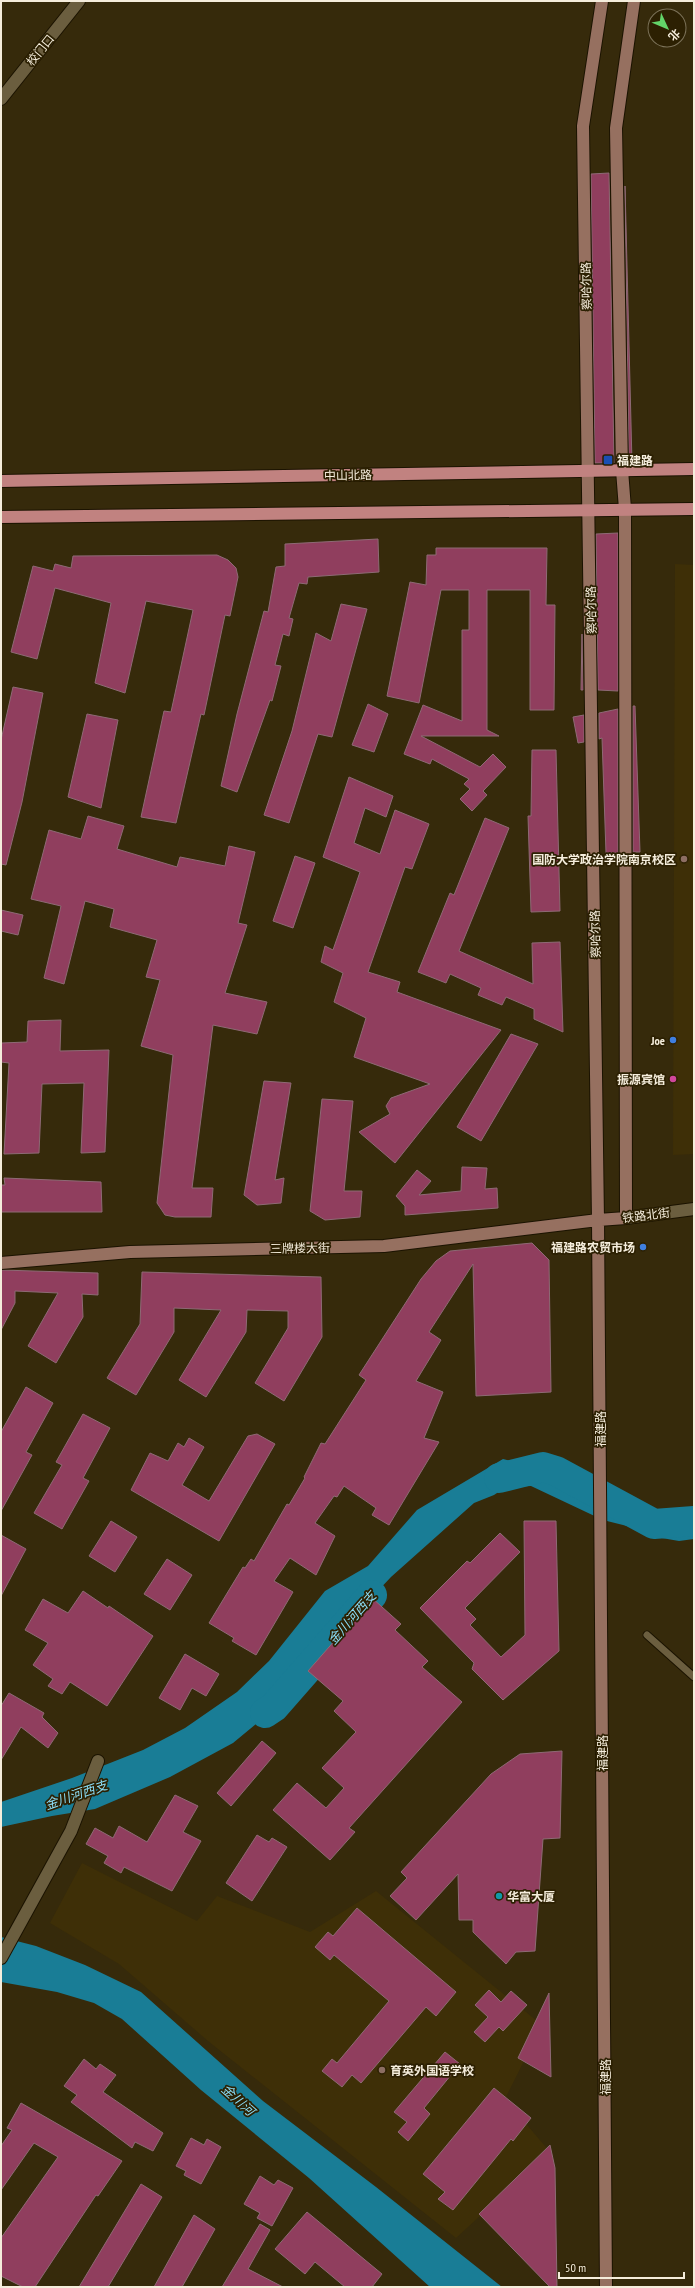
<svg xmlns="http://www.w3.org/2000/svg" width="695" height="2288" font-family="'PT Sans Narrow','Noto Sans SC',sans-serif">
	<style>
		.built { fill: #3e2f07 }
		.water { fill: #197d96 }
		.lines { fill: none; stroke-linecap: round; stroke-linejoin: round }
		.river { stroke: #197d96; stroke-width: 30 }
		.building { fill: #903e5e; stroke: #8e6a75 }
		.lane-casing { stroke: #1b1300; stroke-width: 9 }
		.street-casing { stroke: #1b1300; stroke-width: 14 }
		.secondary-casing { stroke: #1b1300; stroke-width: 14 }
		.primary-casing { stroke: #1b1300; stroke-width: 14 }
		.lane { stroke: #6b5e3f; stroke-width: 7 }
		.street { stroke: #6b5e3f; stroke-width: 12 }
		.secondary { stroke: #967060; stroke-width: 12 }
		.primary { stroke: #c18280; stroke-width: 12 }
		.transit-dot { fill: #1a4fb4; stroke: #2c2002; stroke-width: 1.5 }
		.education-dot { fill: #8d6e63; stroke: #2c2002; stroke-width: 1.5 }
		.shop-dot { fill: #3f7fe0; stroke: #2c2002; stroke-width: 1.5 }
		.hotel-dot { fill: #d1479c; stroke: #2c2002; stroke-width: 1.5 }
		.culture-dot { fill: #0f9aa8; stroke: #2c2002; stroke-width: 1.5 }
		.labels { text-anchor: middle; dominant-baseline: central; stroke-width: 3.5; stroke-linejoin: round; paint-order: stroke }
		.street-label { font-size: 12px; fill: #f5eddc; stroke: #2c2002 }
		.poi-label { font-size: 12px; font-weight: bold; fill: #f5eddc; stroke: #2c2002; text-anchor: end }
		.water-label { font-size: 13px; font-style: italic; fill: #8bddf7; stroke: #2c2002 }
	</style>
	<rect width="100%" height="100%" fill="#362a0b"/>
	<path class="built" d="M 675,564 L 694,565 L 694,1154 L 673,1155 Z
		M 82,1863 L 197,1921 L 217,1896 L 310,1932 L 376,1891 L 542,2025 L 505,2099 L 550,2152 L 456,2238 L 208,2041 L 119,1964 L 50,1923 Z"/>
	<path class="water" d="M 503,1459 L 560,1474 L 603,1499 L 637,1509 L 654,1518 L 694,1513 L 694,1539 L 679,1541 L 650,1536 L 631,1527 L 603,1520 L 531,1486 L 506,1487 L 494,1495 L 474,1503 L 391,1577 L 326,1646 L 268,1714 L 233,1743 L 170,1777 L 95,1809 L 52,1816 L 1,1827 L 1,1802 L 72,1778 L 143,1750 L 185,1728 L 237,1692 L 269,1661 L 325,1591 L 368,1566 L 417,1510 Z
		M 1,1937 L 36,1946 L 85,1965 L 141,1992 L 263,2101 L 376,2187 L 502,2287 L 430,2287 L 309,2178 L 201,2090 L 122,2019 L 94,2003 L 57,1992 L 1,1982 Z"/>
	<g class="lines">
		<path class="river" d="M 499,1478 L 543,1467 L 556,1471 L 654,1524 L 694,1521
			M 265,1713 L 274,1707 L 372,1595"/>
	</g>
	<path class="building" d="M 609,173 L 614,463 L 595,463 L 591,174 Z
		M 625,186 L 632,463 L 629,463 Z
		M 618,533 L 618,691 L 598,690 L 596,534 Z
		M 378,539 L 379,572 L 308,577 L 307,584 L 299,583 L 289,618 L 293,619 L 289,636 L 283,634 L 275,665 L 281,666 L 272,701 L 270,700 L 237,792 L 221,786 L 237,714 L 264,611 L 268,612 L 276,567 L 285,566 L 285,544 Z
		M 436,548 L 547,548 L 546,605 L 555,605 L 554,710 L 530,710 L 530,590 L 487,590 L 487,730 L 499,736 L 421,736 L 480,767 L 493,754 L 506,767 L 483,791 L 487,795 L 472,811 L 460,799 L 470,789 L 464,784 L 469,779 L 432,759 L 430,764 L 404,754 L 423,705 L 462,721 L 462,630 L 469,630 L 469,590 L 441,590 L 419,703 L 387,696 L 410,582 L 426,585 L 427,555 L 436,555 Z
		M 217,555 L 228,560 L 236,568 L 238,577 L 230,616 L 225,615 L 204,715 L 201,714 L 176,823 L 141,817 L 164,711 L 171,712 L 193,610 L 146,601 L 125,693 L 95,683 L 111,603 L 55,588 L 37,659 L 11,652 L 33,566 L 53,571 L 55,564 L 71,568 L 73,556 Z
		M 341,604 L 367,609 L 332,737 L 318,734 L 289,823 L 264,815 L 292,731 L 316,633 L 331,641 Z
		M 582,634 L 583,690 L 581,690 Z
		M 13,687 L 43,693 L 22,802 L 6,865 L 1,864 L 1,740 Z
		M 368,704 L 388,714 L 374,752 L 352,745 Z
		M 633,706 L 635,706 L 640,852 L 633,852 Z
		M 618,709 L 618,853 L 606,853 L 602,738 L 599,739 L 599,713 Z
		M 87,714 L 118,720 L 101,808 L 68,797 Z
		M 584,715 L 584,742 L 578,743 L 573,717 Z
		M 532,750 L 556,750 L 560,911 L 531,912 L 528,816 L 531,816 Z
		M 349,777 L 393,796 L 386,817 L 365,808 L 354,843 L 380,854 L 395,810 L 429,824 L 412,869 L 405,867 L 368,972 L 400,982 L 397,992 L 501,1030 L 395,1163 L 359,1132 L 390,1114 L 386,1106 L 391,1098 L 430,1084 L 354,1057 L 366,1018 L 334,1002 L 343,973 L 321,962 L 325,946 L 333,950 L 360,872 L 323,857 Z
		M 88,816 L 124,826 L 117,849 L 177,867 L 180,857 L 225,866 L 229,846 L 255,852 L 238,923 L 247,925 L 225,993 L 267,1002 L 257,1034 L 213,1025 L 192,1188 L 213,1188 L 211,1217 L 175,1217 L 165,1215 L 157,1203 L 173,1055 L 141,1046 L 160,980 L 146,977 L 157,940 L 110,927 L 114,909 L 85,901 L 64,984 L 44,978 L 61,906 L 31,899 L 49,830 L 81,839 Z
		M 485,818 L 509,828 L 459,951 L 533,984 L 532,943 L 560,942 L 563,1032 L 534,1019 L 534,1009 L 506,997 L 502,1005 L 478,995 L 481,988 L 450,974 L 446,983 L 418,972 L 450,893 L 454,895 Z
		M 295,856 L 315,863 L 293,928 L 273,921 Z
		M 1,910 L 23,915 L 18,935 L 1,931 Z
		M 61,1020 L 60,1051 L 109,1050 L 105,1152 L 81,1153 L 84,1083 L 42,1084 L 39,1153 L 4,1154 L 9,1063 L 1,1062 L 1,1043 L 27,1042 L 28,1021 Z
		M 511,1034 L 538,1044 L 481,1141 L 457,1127 Z
		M 264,1081 L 291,1083 L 275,1180 L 284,1178 L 281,1203 L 257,1205 L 244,1195 Z
		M 322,1099 L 353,1101 L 344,1191 L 362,1191 L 360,1217 L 325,1220 L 310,1211 Z
		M 462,1167 L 487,1168 L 485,1189 L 497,1188 L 498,1208 L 405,1215 L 405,1206 L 396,1196 L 417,1170 L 431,1181 L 419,1195 L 461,1191 Z
		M 4,1178 L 101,1182 L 102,1212 L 1,1212 L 1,1185 L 5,1185 Z
		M 532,1243 L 549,1260 L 551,1392 L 476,1396 L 473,1264 L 429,1332 L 441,1340 L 416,1381 L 443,1392 L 424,1438 L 439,1442 L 389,1525 L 372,1515 L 376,1508 L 344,1486 L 337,1497 L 334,1496 L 315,1523 L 335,1536 L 316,1575 L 290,1558 L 274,1581 L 293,1592 L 256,1655 L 232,1641 L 234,1638 L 209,1623 L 243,1567 L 245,1568 L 251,1559 L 254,1561 L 287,1504 L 289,1505 L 305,1478 L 304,1477 L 321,1443 L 325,1444 L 366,1380 L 359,1375 L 421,1279 L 436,1261 L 450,1251 Z
		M 1,1270 L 98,1273 L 98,1295 L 82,1294 L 83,1317 L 56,1363 L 28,1346 L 58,1293 L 15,1291 L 15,1303 L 1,1330 Z
		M 142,1272 L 321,1277 L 322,1337 L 284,1401 L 255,1383 L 288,1328 L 288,1311 L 247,1310 L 246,1332 L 206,1397 L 179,1380 L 221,1310 L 174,1308 L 174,1332 L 136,1395 L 107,1378 L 140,1324 Z
		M 26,1387 L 53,1403 L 26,1452 L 32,1455 L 1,1511 L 1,1432 Z
		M 83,1414 L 110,1428 L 83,1478 L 89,1481 L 62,1529 L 34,1513 L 62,1465 L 56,1462 Z
		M 257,1434 L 275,1444 L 219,1541 L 131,1490 L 150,1453 L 168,1461 L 178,1443 L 184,1447 L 189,1438 L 204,1447 L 182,1485 L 209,1501 L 248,1436 Z
		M 111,1521 L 137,1537 L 115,1572 L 89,1556 Z
		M 524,1521 L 556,1521 L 559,1651 L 503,1700 L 472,1669 L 474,1663 L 420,1608 L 467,1561 L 470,1563 L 500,1533 L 520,1552 L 465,1608 L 476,1619 L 470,1625 L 501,1657 L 525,1635 Z
		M 1,1535 L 26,1549 L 1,1596 Z
		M 167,1559 L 192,1575 L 170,1610 L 144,1594 Z
		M 83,1591 L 108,1608 L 109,1606 L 153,1636 L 107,1706 L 70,1682 L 62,1694 L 48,1686 L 53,1679 L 33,1665 L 48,1643 L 25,1630 L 43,1599 L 68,1613 Z
		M 372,1598 L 401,1624 L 395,1630 L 428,1661 L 422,1667 L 462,1702 L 349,1828 L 355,1832 L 330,1860 L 273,1810 L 297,1783 L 326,1808 L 344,1788 L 322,1768 L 356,1732 L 334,1711 L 343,1701 L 308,1671 Z
		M 185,1654 L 219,1674 L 206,1696 L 192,1688 L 180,1710 L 159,1698 Z
		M 9,1693 L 44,1713 L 42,1717 L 58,1733 L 48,1748 L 21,1727 L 1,1760 L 1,1706 Z
		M 262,1741 L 276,1753 L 231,1806 L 217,1793 Z
		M 562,1751 L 560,1838 L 543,1839 L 535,1951 L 516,1952 L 506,1964 L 473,1932 L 473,1920 L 459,1920 L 458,1874 L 416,1920 L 390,1896 L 407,1878 L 401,1872 L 491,1774 L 520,1754 Z
		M 175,1795 L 198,1806 L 183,1832 L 201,1841 L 172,1891 L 124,1867 L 121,1873 L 104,1863 L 108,1856 L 86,1844 L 95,1828 L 113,1838 L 119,1826 L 147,1842 Z
		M 257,1835 L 269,1842 L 272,1838 L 287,1847 L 252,1901 L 226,1883 Z
		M 357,1908 L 456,1992 L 436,2016 L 426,2007 L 361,2083 L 352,2075 L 342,2087 L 322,2071 L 332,2059 L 337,2063 L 389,2001 L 334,1955 L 330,1960 L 315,1947 L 328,1932 L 333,1936 Z
		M 489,1990 L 501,2002 L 511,1991 L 527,2005 L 503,2031 L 499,2027 L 485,2042 L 474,2032 L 488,2017 L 475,2005 Z
		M 549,1993 L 551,2077 L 518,2058 Z
		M 445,2052 L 460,2064 L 424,2108 L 430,2114 L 408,2141 L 398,2132 L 407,2122 L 394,2112 Z
		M 84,2059 L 96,2069 L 100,2064 L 116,2075 L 103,2092 L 163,2133 L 153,2151 L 135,2142 L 132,2148 L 71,2102 L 77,2095 L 64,2086 Z
		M 494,2088 L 531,2118 L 513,2141 L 511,2139 L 453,2210 L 438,2199 L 445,2192 L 423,2174 Z
		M 21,2103 L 122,2161 L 98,2196 L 96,2195 L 35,2287 L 23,2287 L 1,2276 L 1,2238 L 58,2157 L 34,2143 L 1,2190 L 1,2146 L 12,2130 L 7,2128 Z
		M 191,2138 L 204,2145 L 207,2139 L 221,2147 L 201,2184 L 184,2175 L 186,2171 L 176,2166 Z
		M 550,2145 L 555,2168 L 557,2287 L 550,2287 L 479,2214 Z
		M 260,2176 L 274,2185 L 278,2180 L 293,2188 L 272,2226 L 257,2218 L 260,2213 L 244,2204 Z
		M 141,2184 L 162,2197 L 108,2287 L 79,2287 Z
		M 307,2212 L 382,2274 L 372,2287 L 345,2287 L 315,2262 L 305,2274 L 275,2249 Z
		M 194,2215 L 215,2229 L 182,2287 L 154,2287 Z
		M 260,2224 L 270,2230 L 248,2269 L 283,2287 L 222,2287 Z"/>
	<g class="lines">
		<defs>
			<path id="lane" d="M 647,1635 L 694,1677"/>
			<path id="street" d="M 1,99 L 79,1
				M 626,1218 L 694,1209
				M 1,1958 L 71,1831 L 98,1761"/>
			<path id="secondary" d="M 602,1 L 583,126 L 598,1220 L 606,2287
				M 1,1263 L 130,1252 L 384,1246 L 598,1220 L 626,1218 L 625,509 L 622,470 L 616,128 L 634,1"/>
			<path id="primary" d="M 1,481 L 694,469
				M 1,517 L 694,509"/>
		</defs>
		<use href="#lane" class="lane-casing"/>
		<use href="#street" class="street-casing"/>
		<use href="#secondary" class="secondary-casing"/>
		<use href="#primary" class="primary-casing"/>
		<use href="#lane" class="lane"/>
		<use href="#street" class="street"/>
		<use href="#secondary" class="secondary"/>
		<use href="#primary" class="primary"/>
	</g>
	<rect class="transit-dot" x="603" y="455" width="10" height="10" rx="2"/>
	<g class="education-dot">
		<circle cx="684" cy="859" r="4"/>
		<circle cx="382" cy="2070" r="4"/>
	</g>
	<g class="shop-dot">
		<circle cx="673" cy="1040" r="4"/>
		<circle cx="643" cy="1247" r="4"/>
	</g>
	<circle class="hotel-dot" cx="673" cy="1079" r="4"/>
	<circle class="culture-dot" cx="499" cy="1896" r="4"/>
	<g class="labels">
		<g class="street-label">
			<text transform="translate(40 50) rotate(-51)">校门口</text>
			<text transform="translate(586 286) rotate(-91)">察哈尔路</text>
			<text transform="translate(348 475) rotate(-1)">中山北路</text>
			<text transform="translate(591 610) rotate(-91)">察哈尔路</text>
			<text transform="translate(595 934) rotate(-91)">察哈尔路</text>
			<text transform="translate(646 1215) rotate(-7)">铁路北街</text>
			<text transform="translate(300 1248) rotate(-1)">三牌楼大街</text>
			<text transform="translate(600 1429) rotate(-90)">福建路</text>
			<text transform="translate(602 1753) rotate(-90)">福建路</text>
			<text transform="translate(605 2077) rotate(-90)">福建路</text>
		</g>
		<g class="poi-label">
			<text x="617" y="460" text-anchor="start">福建路</text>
			<text x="676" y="859">国防大学政治学院南京校区</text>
			<text x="665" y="1040">Joe</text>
			<text x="665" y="1079">振源宾馆</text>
			<text x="635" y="1247">福建路农贸市场</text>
			<text x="507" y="1896" text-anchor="start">华富大厦</text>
			<text x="390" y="2070" text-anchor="start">育英外国语学校</text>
		</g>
		<g class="water-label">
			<text transform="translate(352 1618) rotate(-49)">金川河西支</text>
			<text transform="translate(76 1795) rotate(-19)">金川河西支</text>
			<text transform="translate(238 2100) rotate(42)">金川河</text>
		</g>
	</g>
	<rect width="695" height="2288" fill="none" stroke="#f5eddc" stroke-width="4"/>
	<g transform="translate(667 28) rotate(134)"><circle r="19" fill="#2c2002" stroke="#7c7259"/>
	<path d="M0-3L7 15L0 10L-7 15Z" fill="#63d469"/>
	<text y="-6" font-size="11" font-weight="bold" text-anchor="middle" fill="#f5eddc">北</text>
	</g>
	<path d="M559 2272v6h125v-6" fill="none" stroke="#f5eddc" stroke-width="2"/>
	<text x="565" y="2272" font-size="12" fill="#f5eddc" stroke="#2c2002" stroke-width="3" paint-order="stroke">50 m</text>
</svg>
